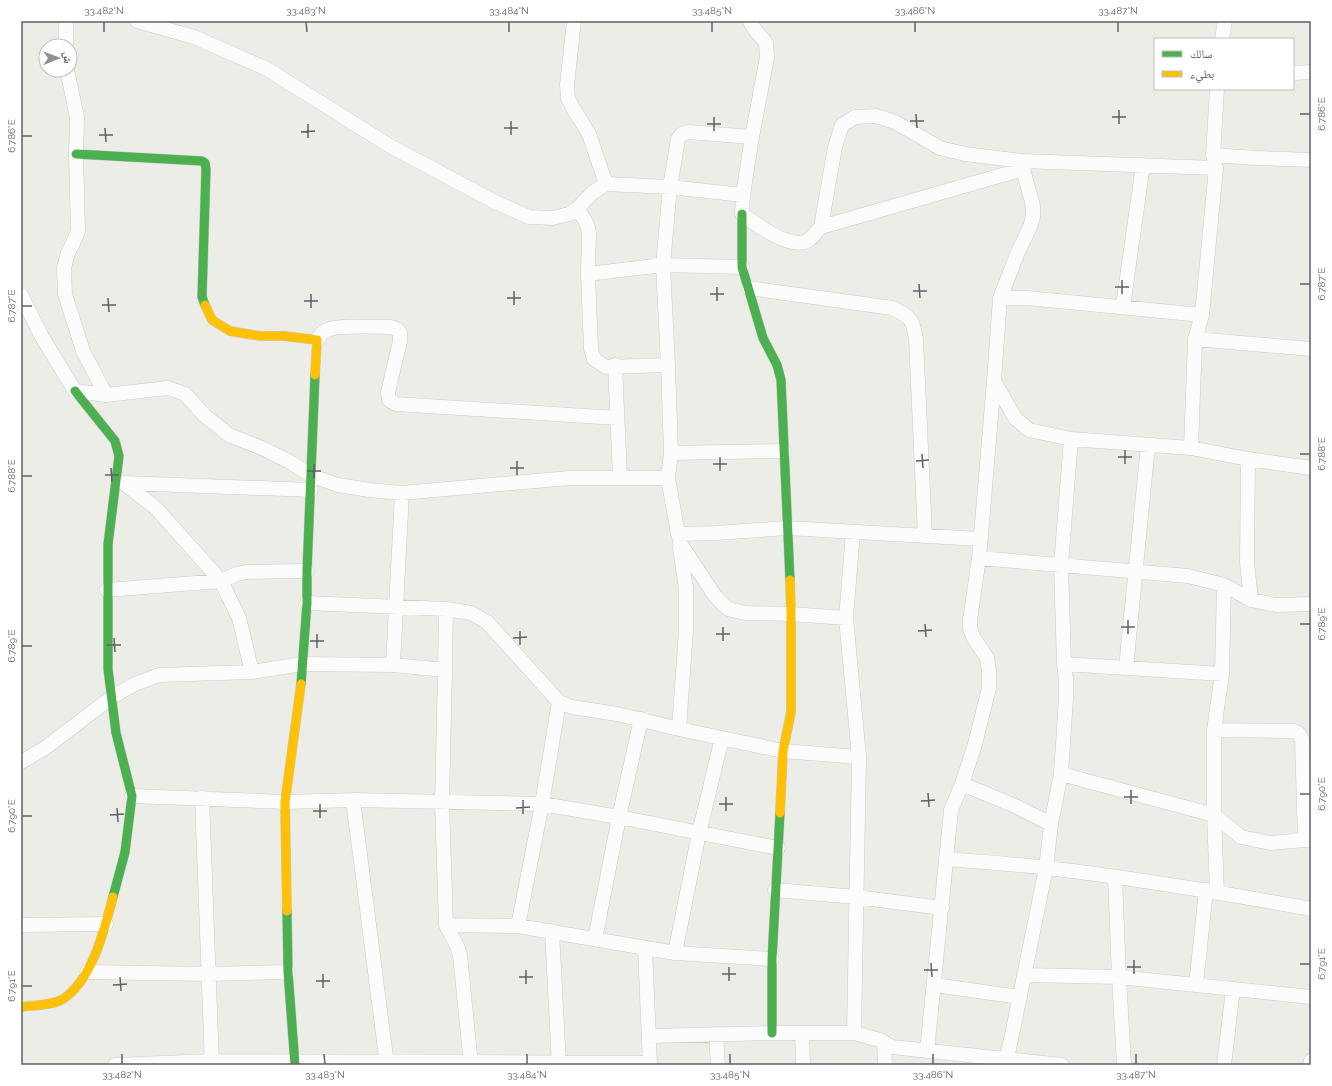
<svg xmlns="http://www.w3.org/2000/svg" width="1332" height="1086" font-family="Raleway,'Noto Naskh Arabic',sans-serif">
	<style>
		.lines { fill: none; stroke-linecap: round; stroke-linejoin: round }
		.street-casing { stroke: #c9c9c9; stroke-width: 15 }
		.fast-casing { stroke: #cacaca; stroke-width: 10 }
		.slow-casing { stroke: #cacaca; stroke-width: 10 }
		.street { stroke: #fcfcfc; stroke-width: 14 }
		.fast { stroke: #4caf50; stroke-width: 9 }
		.slow { stroke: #ffc107; stroke-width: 9 }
		.ticks { fill: none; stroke: #5d6066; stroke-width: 1.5 }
		.neatline { fill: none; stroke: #5d6066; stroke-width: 1.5 }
		.ticks-label { font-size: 10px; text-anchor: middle; fill: #5d6066 }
	</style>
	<rect width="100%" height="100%" fill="#edede8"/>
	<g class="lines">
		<defs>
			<path id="street" d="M 66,21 L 66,46
				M 137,21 L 194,37 L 267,69 L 390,146 L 495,202 L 529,217 L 553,218 L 569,214 L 577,209 L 592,193 L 606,184 L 670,187 L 743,195
				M 574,21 L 567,85 L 568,98 L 573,108 L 589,134 L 606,184
				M 750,21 L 755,30 L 762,38 L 766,43 L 767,57 L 752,137 L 743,195 L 742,214 C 756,224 793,253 810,239 C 814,236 817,231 821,227 L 1023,169
				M 1222,39 L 1225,21
				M 67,70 L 77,117 L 76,154 L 78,231 L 73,243 L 68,253 L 64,268 L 65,294 L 83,351 L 106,395
				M 1293,73 L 1311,72
				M 1217,89 L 1213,155 L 1256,158 L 1311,160
				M 752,137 L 688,132 L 682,134 L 678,139 L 670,187 L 663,265 L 668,365 L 671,453 L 668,478 L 678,534 L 716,533 L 787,528 L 980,539
				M 1022,161 L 1023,169 L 1033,206 L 1033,217 L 1030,227 L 1018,252 L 1000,298 L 994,381 L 1015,418 L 1029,430 L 1071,439 L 1191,448 L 1248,459 L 1311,468
				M 577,209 C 583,217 588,223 589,233 L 588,274 L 591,349 L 594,359 L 606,367 L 668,365
				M 821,227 L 835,147 L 842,125 L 855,117 L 876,116 L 895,122 L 940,148 L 965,154 L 1022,161 L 1216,168
				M 588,274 L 663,265 L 742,267
				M 749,288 L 892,308 C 910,316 913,319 916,339 L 925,536
				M 21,295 L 42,337 L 75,391 L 106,395 L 168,388 L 185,394 L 205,416 L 229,435 L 264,449 L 290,462 L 312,476 L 338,485 L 369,490 L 402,493 L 569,478 L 668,478
				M 1000,298 L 1027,298 L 1202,315
				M 1123,306 L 1143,165
				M 1195,339 L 1311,349
				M 317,340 C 319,336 321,333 325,331 C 336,324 377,327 391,327 L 398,330 L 400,333 L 400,341 L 388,392 L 389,400 L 396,404 L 617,418
				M 615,365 L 620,477
				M 994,381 L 979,558 L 970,620 L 970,628 L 973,637 L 987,658 L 989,671 L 989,688 L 975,744 L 962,784 L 1013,805 L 1051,824
				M 1191,448 L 1195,339 L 1202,315 L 1216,168 L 1213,155
				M 671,453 L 784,451
				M 1248,459 L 1247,562 L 1251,600
				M 124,483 L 311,490
				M 125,484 L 156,508 L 221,581 L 239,618 L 252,672
				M 853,532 L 846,618 L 859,757 L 854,1033
				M 680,543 L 715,596 L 728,609 L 745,613 L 791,614 L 846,618
				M 979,558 L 1188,576 L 1224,585 L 1251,600 L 1276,605 L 1311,604
				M 107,590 L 221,581 L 237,574 L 245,572 L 307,571
				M 307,603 L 446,609 L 471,613 L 487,622 L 559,702 L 572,707 L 617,714 L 679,729 L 783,751 L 859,757
				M 446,609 L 445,670 L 442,803 L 446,925 L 458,948 L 460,955 L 471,1065
				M 1064,664 L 1222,674
				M 393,665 L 402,493
				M 1126,668 L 1148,445
				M 679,729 L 686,630 L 686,588 L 680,548
				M 1214,730 L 1294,731 L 1298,733 L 1302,739 L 1305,840 L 1311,840
				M 21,762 L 45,748 L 112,697 L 135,684 L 159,675 L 252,672 L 302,664 L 393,665 L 445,670
				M 1061,774 L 1214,815 L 1241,837 L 1270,843 L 1305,840
				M 132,796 L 285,802 L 353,800 L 542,804 L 619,817 L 778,848
				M 202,798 L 212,1065
				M 353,800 L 387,1065
				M 947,859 C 980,862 1013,864 1047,868 C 1135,878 1223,893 1311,909
				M 1115,877 L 1119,977 L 1124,1065
				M 775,890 L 856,897 L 942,908
				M 1217,892 L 1214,815 L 1214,730 L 1222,674 L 1224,585
				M 21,925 L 106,924
				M 446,925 L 518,926 L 675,953 L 772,959
				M 518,926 L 542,804 L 559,702
				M 552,931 L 559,1065
				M 595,939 L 619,817 L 641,719
				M 645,948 L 650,1065
				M 675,953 L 699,833 L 722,738
				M 87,972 L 208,974 L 288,972
				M 1024,975 L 1119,977 L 1311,997
				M 934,985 L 1020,997
				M 1196,985 L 1206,890
				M 802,1033 L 803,1065
				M 716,1034 L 718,1065
				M 649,1036 L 772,1033 L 854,1033 L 880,1040 L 892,1047 L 1062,1065
				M 884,1043 L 885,1065
				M 927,1051 L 951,810 L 962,784
				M 1007,1059 L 1046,868 L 1051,824 L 1061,774 L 1066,698 L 1066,679 L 1064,664 L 1061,565 L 1071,439
				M 115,1065 L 211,1061 L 650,1063
				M 1224,1065 L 1233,989
				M 1310,1065 L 1311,1061"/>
			<path id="fast" d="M 76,154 L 202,161 L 205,163 L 206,169 L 202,297 L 205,305
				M 742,214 L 742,267 L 763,338 L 777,365 L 781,380 L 790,580
				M 75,391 L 115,441 L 119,456 L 108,544 L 108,669 L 116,733 L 132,796 L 125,852 L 113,897
				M 301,684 L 307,603 L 307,571 L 315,375
				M 287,911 L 288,972 L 295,1065
				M 772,1033 L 772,959 L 780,813"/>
			<path id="slow" d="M 205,305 L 212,320 L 230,331 L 260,336 L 284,336 L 317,340 L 315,375
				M 780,813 L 783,751 L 791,712 L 791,614 L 790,580
				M 287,911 L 285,802 L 301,684
				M 21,1007 C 34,1005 51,1006 63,999 C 93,979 104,930 113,897"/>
		</defs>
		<use href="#street" class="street-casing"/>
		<use href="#fast" class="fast-casing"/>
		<use href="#slow" class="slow-casing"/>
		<use href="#street" class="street"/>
		<use href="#fast" class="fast"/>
		<use href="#slow" class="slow"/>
	</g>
	<path class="ticks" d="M 104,22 L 104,32M 306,22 L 307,32M 509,22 L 509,32M 712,22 L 712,32M 915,22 L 915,32M 1118,22 L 1118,32M 1119,110 L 1119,124M 916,114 L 917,128M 1300,114 L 1310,114M 714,117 L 714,131M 1112,117 L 1126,117M 511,121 L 511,135M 910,121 L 924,121M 308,124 L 308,138M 707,124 L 721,124M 105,128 L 106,142M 504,128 L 518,128M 301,132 L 315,131M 99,135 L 113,135M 22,136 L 32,136M 1122,280 L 1122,294M 919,284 L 920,298M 1300,284 L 1310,284M 717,287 L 717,301M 1115,287 L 1129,287M 514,291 L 514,305M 913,291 L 927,291M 311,294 L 311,308M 710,294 L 724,294M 108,298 L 109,312M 507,298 L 521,298M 304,301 L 318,301M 102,305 L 116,305M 22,306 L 32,306M 1125,450 L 1125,464M 922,454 L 923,468M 1300,454 L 1310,454M 720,457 L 720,471M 1118,457 L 1132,457M 517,461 L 517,475M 916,461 L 929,460M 314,464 L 314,478M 713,464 L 727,464M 111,468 L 112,482M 510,468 L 524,468M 307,471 L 321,471M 105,475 L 119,475M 22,476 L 32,476M 1128,620 L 1128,634M 925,624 L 926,637M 1300,624 L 1310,624M 723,627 L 723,641M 1121,627 L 1135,627M 520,631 L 520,645M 918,631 L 932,630M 317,634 L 317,648M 716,634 L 730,634M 114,638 L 115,652M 513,638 L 527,637M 310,641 L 324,641M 107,645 L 121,645M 22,646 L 32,646M 1131,790 L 1131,804M 928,793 L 929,807M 1300,794 L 1310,794M 726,797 L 726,811M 1124,797 L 1138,797M 523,800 L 523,814M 921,801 L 935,800M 320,804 L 320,818M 719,804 L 733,804M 117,808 L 118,822M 516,808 L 530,807M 313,811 L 327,811M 110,815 L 124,814M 22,816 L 32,816M 1134,960 L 1134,974M 931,963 L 932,977M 1300,964 L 1310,964M 729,967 L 729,981M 1127,967 L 1141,967M 526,970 L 526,984M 924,970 L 938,970M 323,974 L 323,988M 722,974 L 736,974M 120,977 L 121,991M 519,977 L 533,977M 316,981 L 330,981M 113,985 L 127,984M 22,986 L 32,986M 122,1054 L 122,1064M 324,1054 L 325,1064M 527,1054 L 527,1064M 730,1054 L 730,1064M 933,1054 L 933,1064M 1136,1054 L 1136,1064"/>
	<rect width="1332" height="1086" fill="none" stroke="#ffffff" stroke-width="44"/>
	<rect x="1154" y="38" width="140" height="52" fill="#ffffff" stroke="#bebfc2"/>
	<rect x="1162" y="51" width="20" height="6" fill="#4caf50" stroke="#bebfc2"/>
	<text x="1190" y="58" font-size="12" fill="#5d6066">سالك</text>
	<rect x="1162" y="71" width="20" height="6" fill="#ffc107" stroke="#bebfc2"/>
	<text x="1190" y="78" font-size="12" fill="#5d6066">بطيء</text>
	<g transform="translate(58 58) rotate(89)"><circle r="19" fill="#ffffff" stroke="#bebfc2"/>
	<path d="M0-3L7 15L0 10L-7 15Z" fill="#8f9194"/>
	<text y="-6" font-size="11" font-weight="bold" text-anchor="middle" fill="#5d6066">ش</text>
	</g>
	<rect x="22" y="22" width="1288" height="1042" class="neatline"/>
	<g class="ticks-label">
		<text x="104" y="14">33.482°N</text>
		<text x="306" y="14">33.483°N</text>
		<text x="509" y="14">33.484°N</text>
		<text x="712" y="14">33.485°N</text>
		<text x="915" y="14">33.486°N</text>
		<text x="1118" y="14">33.487°N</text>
		<text transform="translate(1321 114) rotate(-90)" y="4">6.786°E</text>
		<text transform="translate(11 136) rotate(-90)" y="4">6.786°E</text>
		<text transform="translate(1321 284) rotate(-90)" y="4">6.787°E</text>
		<text transform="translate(11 306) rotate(-90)" y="4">6.787°E</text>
		<text transform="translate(1321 454) rotate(-90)" y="4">6.788°E</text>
		<text transform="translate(11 476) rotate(-90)" y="4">6.788°E</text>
		<text transform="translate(1321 624) rotate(-90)" y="4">6.789°E</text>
		<text transform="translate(11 646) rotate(-90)" y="4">6.789°E</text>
		<text transform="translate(1321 794) rotate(-90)" y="4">6.790°E</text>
		<text transform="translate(11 816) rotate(-90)" y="4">6.790°E</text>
		<text transform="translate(1321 964) rotate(-90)" y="4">6.791°E</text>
		<text transform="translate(11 986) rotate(-90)" y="4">6.791°E</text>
		<text x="122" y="1078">33.482°N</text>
		<text x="325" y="1078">33.483°N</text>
		<text x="527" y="1078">33.484°N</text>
		<text x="730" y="1078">33.485°N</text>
		<text x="933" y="1078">33.486°N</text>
		<text x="1136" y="1078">33.487°N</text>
	</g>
</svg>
